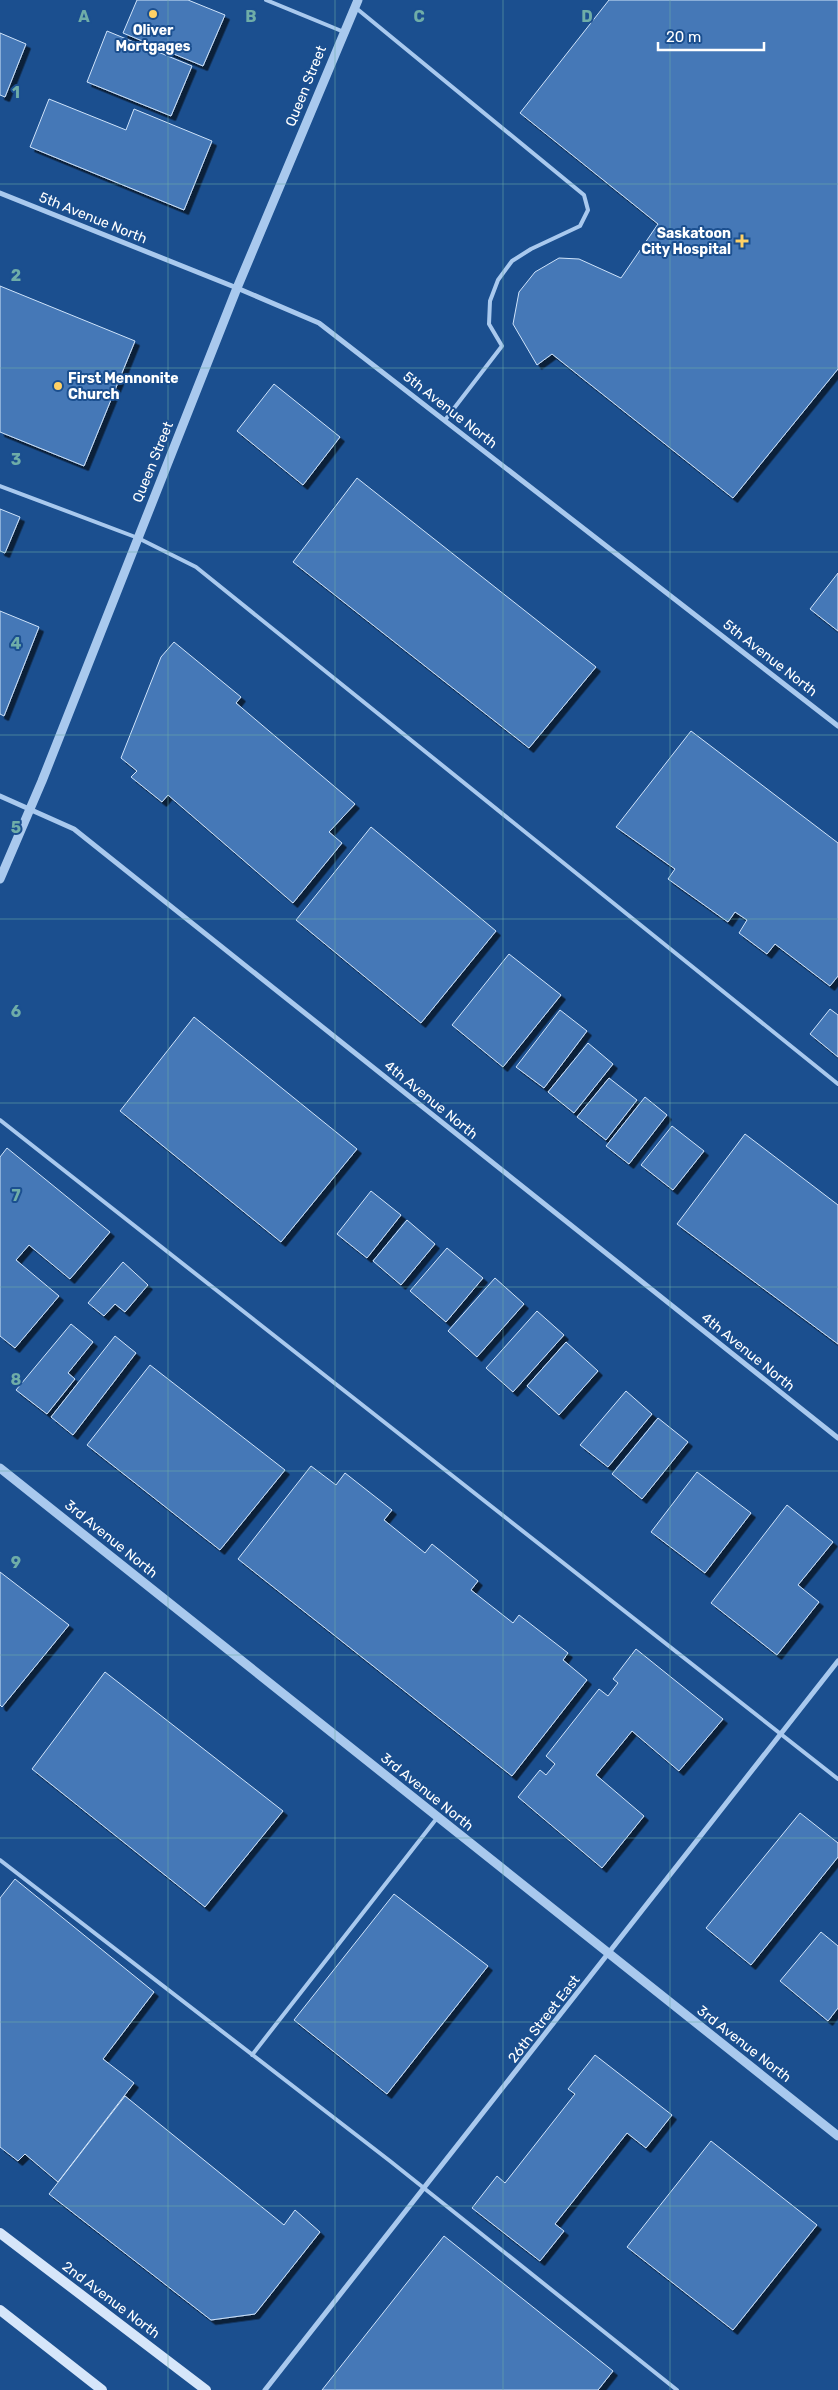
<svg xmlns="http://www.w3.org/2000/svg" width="838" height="2390" font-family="Rubik,sans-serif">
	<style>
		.building { fill: #4478b7; stroke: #cfe3fa; filter: url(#shadow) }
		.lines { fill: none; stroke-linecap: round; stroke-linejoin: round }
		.service { stroke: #a9c9ee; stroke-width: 4 }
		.minor { stroke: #a9c9ee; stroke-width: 5 }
		.tertiary { stroke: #a9c9ee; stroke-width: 9 }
		.secondary { stroke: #d6e6fa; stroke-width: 10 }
		.grid { fill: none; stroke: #6fada8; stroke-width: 1; stroke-opacity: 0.55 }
		.poi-dot { fill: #ffd166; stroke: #1b4f8f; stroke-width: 2 }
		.labels { text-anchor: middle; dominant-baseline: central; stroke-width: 4; stroke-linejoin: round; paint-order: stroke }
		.poi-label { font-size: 14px; font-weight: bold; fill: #fff; stroke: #1b4f8f }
		.street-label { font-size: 14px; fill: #fff; stroke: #1b4f8f }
		.grid-label { font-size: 16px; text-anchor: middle; font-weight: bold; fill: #6fada8; stroke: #1b4f8f; stroke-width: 4; stroke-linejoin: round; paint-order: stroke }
	</style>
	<defs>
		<filter id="shadow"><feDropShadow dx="4.5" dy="4.5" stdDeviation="0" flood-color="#0009"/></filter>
	</defs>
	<rect width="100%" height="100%" fill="#1b4f8f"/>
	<path class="building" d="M 137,0 L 188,0 L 225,15 L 203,66 L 123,33 Z
		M 609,0 L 838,0 L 838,369 L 733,498 L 552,354 L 537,365 L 513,324 L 519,292 L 535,272 L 559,258 L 579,259 L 621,278 L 658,224 L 520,113 Z
		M 107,31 L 192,66 L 171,116 L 87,82 Z
		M 0,33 L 26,44 L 5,97 L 0,95 Z
		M 49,99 L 126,130 L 134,109 L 212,141 L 184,210 L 30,147 Z
		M 0,286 L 135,341 L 84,466 L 0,432 Z
		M 274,384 L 340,437 L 303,485 L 237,431 Z
		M 357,478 L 596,667 L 529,748 L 293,562 Z
		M 0,509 L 20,517 L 5,553 L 0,551 Z
		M 838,573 L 838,631 L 810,609 Z
		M 0,611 L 39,627 L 4,716 L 0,714 Z
		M 174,642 L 241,697 L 236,703 L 355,804 L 329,832 L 342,843 L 293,903 L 168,795 L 162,802 L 131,777 L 137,771 L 121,758 L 161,657 Z
		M 691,731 L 838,843 L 838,976 L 830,986 L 775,944 L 767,954 L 739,933 L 747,920 L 735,912 L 728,922 L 668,879 L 675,869 L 616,827 Z
		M 371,827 L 496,931 L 421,1023 L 296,920 Z
		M 509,954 L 561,995 L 503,1067 L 452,1025 Z
		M 830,1009 L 838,1015 L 838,1057 L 810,1034 Z
		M 560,1010 L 587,1031 L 544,1088 L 516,1067 Z
		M 194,1017 L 357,1149 L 281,1242 L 120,1111 Z
		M 588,1043 L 613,1064 L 574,1113 L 548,1092 Z
		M 609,1078 L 637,1100 L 606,1140 L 577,1117 Z
		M 645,1097 L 667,1115 L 629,1164 L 606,1146 Z
		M 672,1126 L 704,1151 L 673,1190 L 641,1165 Z
		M 745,1134 L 838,1205 L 838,1344 L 677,1224 Z
		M 7,1148 L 110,1232 L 70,1279 L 29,1245 L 16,1260 L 59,1296 L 15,1348 L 0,1336 L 0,1157 Z
		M 371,1191 L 401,1215 L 367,1258 L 337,1234 Z
		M 407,1220 L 435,1244 L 401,1285 L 373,1261 Z
		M 447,1248 L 483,1278 L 446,1322 L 410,1291 Z
		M 123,1262 L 148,1285 L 125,1312 L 115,1304 L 104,1316 L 88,1303 Z
		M 495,1278 L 524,1304 L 477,1357 L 448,1331 Z
		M 537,1311 L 564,1335 L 513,1392 L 486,1368 Z
		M 71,1324 L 93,1342 L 68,1373 L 75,1379 L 47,1414 L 16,1390 Z
		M 115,1336 L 136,1353 L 73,1435 L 51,1417 Z
		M 566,1342 L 598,1371 L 559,1415 L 527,1386 Z
		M 150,1365 L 285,1470 L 220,1550 L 87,1445 Z
		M 626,1391 L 652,1414 L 608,1467 L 580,1445 Z
		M 658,1418 L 688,1442 L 642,1499 L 612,1474 Z
		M 311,1466 L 336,1485 L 345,1473 L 392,1510 L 384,1520 L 425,1553 L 432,1544 L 478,1581 L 471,1590 L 513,1623 L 519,1615 L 568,1653 L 563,1660 L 587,1680 L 512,1776 L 238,1559 Z
		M 697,1472 L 751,1513 L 705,1573 L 651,1532 Z
		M 787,1505 L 833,1542 L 798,1585 L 819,1602 L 777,1655 L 711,1603 Z
		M 0,1572 L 69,1625 L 2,1707 L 0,1705 Z
		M 636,1649 L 723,1719 L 679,1771 L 632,1731 L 596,1775 L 644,1816 L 602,1868 L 518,1797 L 540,1770 L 546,1775 L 555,1764 L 546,1756 L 599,1689 L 608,1696 L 618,1683 L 613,1679 Z
		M 105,1672 L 283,1811 L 205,1907 L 32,1769 Z
		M 800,1813 L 838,1843 L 838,1857 L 751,1965 L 706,1928 Z
		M 15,1879 L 154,1992 L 103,2059 L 134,2083 L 58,2182 L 25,2154 L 18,2161 L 0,2147 L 0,1898 Z
		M 394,1894 L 488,1966 L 387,2094 L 294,2020 Z
		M 821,1932 L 838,1946 L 838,2008 L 828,2021 L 780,1981 Z
		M 595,2055 L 672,2115 L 646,2148 L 627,2133 L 555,2224 L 564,2231 L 540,2261 L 472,2208 L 497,2176 L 505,2183 L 575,2094 L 568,2089 Z
		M 125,2096 L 284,2225 L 295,2210 L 320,2232 L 255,2314 L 211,2320 L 49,2194 Z
		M 711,2141 L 817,2225 L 733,2330 L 627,2247 Z
		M 444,2236 L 613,2371 L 598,2390 L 322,2390 Z"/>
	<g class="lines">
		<path class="service" d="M 266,0 L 344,32
			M 356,8 L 584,195 L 588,210 L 580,226 L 531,249 L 512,261 L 498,280 L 490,301 L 489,324 L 502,346 L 445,420
			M 0,486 L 138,538 L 196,567 L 838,1084
			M 0,1120 L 838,1779
			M 0,1860 L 390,2161 L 677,2390
			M 252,2055 L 437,1818"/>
		<path class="minor" d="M 0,193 L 237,288 L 319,323 L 838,726
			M 0,796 L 74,829 L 838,1438
			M 265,2390 L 838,1661"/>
		<path class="tertiary" d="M 0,879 L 42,781 L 237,288 L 358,0
			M 0,1468 L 838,2136"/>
		<path class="secondary" d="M 0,2233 L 206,2390
			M 0,2310 L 102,2390"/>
	</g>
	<path class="grid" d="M 168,0 L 168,2390M 335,0 L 335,2390M 503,0 L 503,2390M 670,0 L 670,2390M 0,184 L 838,184M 0,368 L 838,368M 0,552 L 838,552M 0,735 L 838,735M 0,919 L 838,919M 0,1103 L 838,1103M 0,1287 L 838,1287M 0,1471 L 838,1471M 0,1655 L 838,1655M 0,1838 L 838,1838M 0,2022 L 838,2022M 0,2206 L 838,2206"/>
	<g class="poi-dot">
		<circle cx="153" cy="14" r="5"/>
		<path d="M739.5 233.5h5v5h5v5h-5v5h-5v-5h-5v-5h5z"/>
		<circle cx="58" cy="386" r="5"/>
	</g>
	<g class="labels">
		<g class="poi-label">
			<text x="153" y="30">Oliver<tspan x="153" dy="16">Mortgages</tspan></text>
			<text x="731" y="233" text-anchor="end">Saskatoon<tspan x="731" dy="16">City Hospital</tspan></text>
			<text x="68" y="378" text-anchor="start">First Mennonite<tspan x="68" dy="16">Church</tspan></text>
		</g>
		<g class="street-label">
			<text transform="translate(306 86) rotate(-68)">Queen Street</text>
			<text transform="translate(93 218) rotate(22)">5th Avenue North</text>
			<text transform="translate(450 410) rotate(38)">5th Avenue North</text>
			<text transform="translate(153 462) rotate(-68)">Queen Street</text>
			<text transform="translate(770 658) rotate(38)">5th Avenue North</text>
			<text transform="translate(431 1100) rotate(39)">4th Avenue North</text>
			<text transform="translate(748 1352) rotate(39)">4th Avenue North</text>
			<text transform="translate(111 1539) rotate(39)">3rd Avenue North</text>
			<text transform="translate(427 1792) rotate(39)">3rd Avenue North</text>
			<text transform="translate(544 2019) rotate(-52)">26th Street East</text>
			<text transform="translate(744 2044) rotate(38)">3rd Avenue North</text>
			<text transform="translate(111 2300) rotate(37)">2nd Avenue North</text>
		</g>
	</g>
	<g class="grid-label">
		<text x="84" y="22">A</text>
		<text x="251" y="22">B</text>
		<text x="419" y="22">C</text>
		<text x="587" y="22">D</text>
		<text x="16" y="98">1</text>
		<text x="16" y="281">2</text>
		<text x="16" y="465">3</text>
		<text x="16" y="649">4</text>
		<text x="16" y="833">5</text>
		<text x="16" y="1017">6</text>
		<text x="16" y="1201">7</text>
		<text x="16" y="1385">8</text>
		<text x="16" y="1568">9</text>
	</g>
	<path d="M658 42v8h106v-8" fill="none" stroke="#ffffff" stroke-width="2.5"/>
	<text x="666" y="42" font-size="15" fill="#ffffff" stroke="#1b4f8f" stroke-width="4" paint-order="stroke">20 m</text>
</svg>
